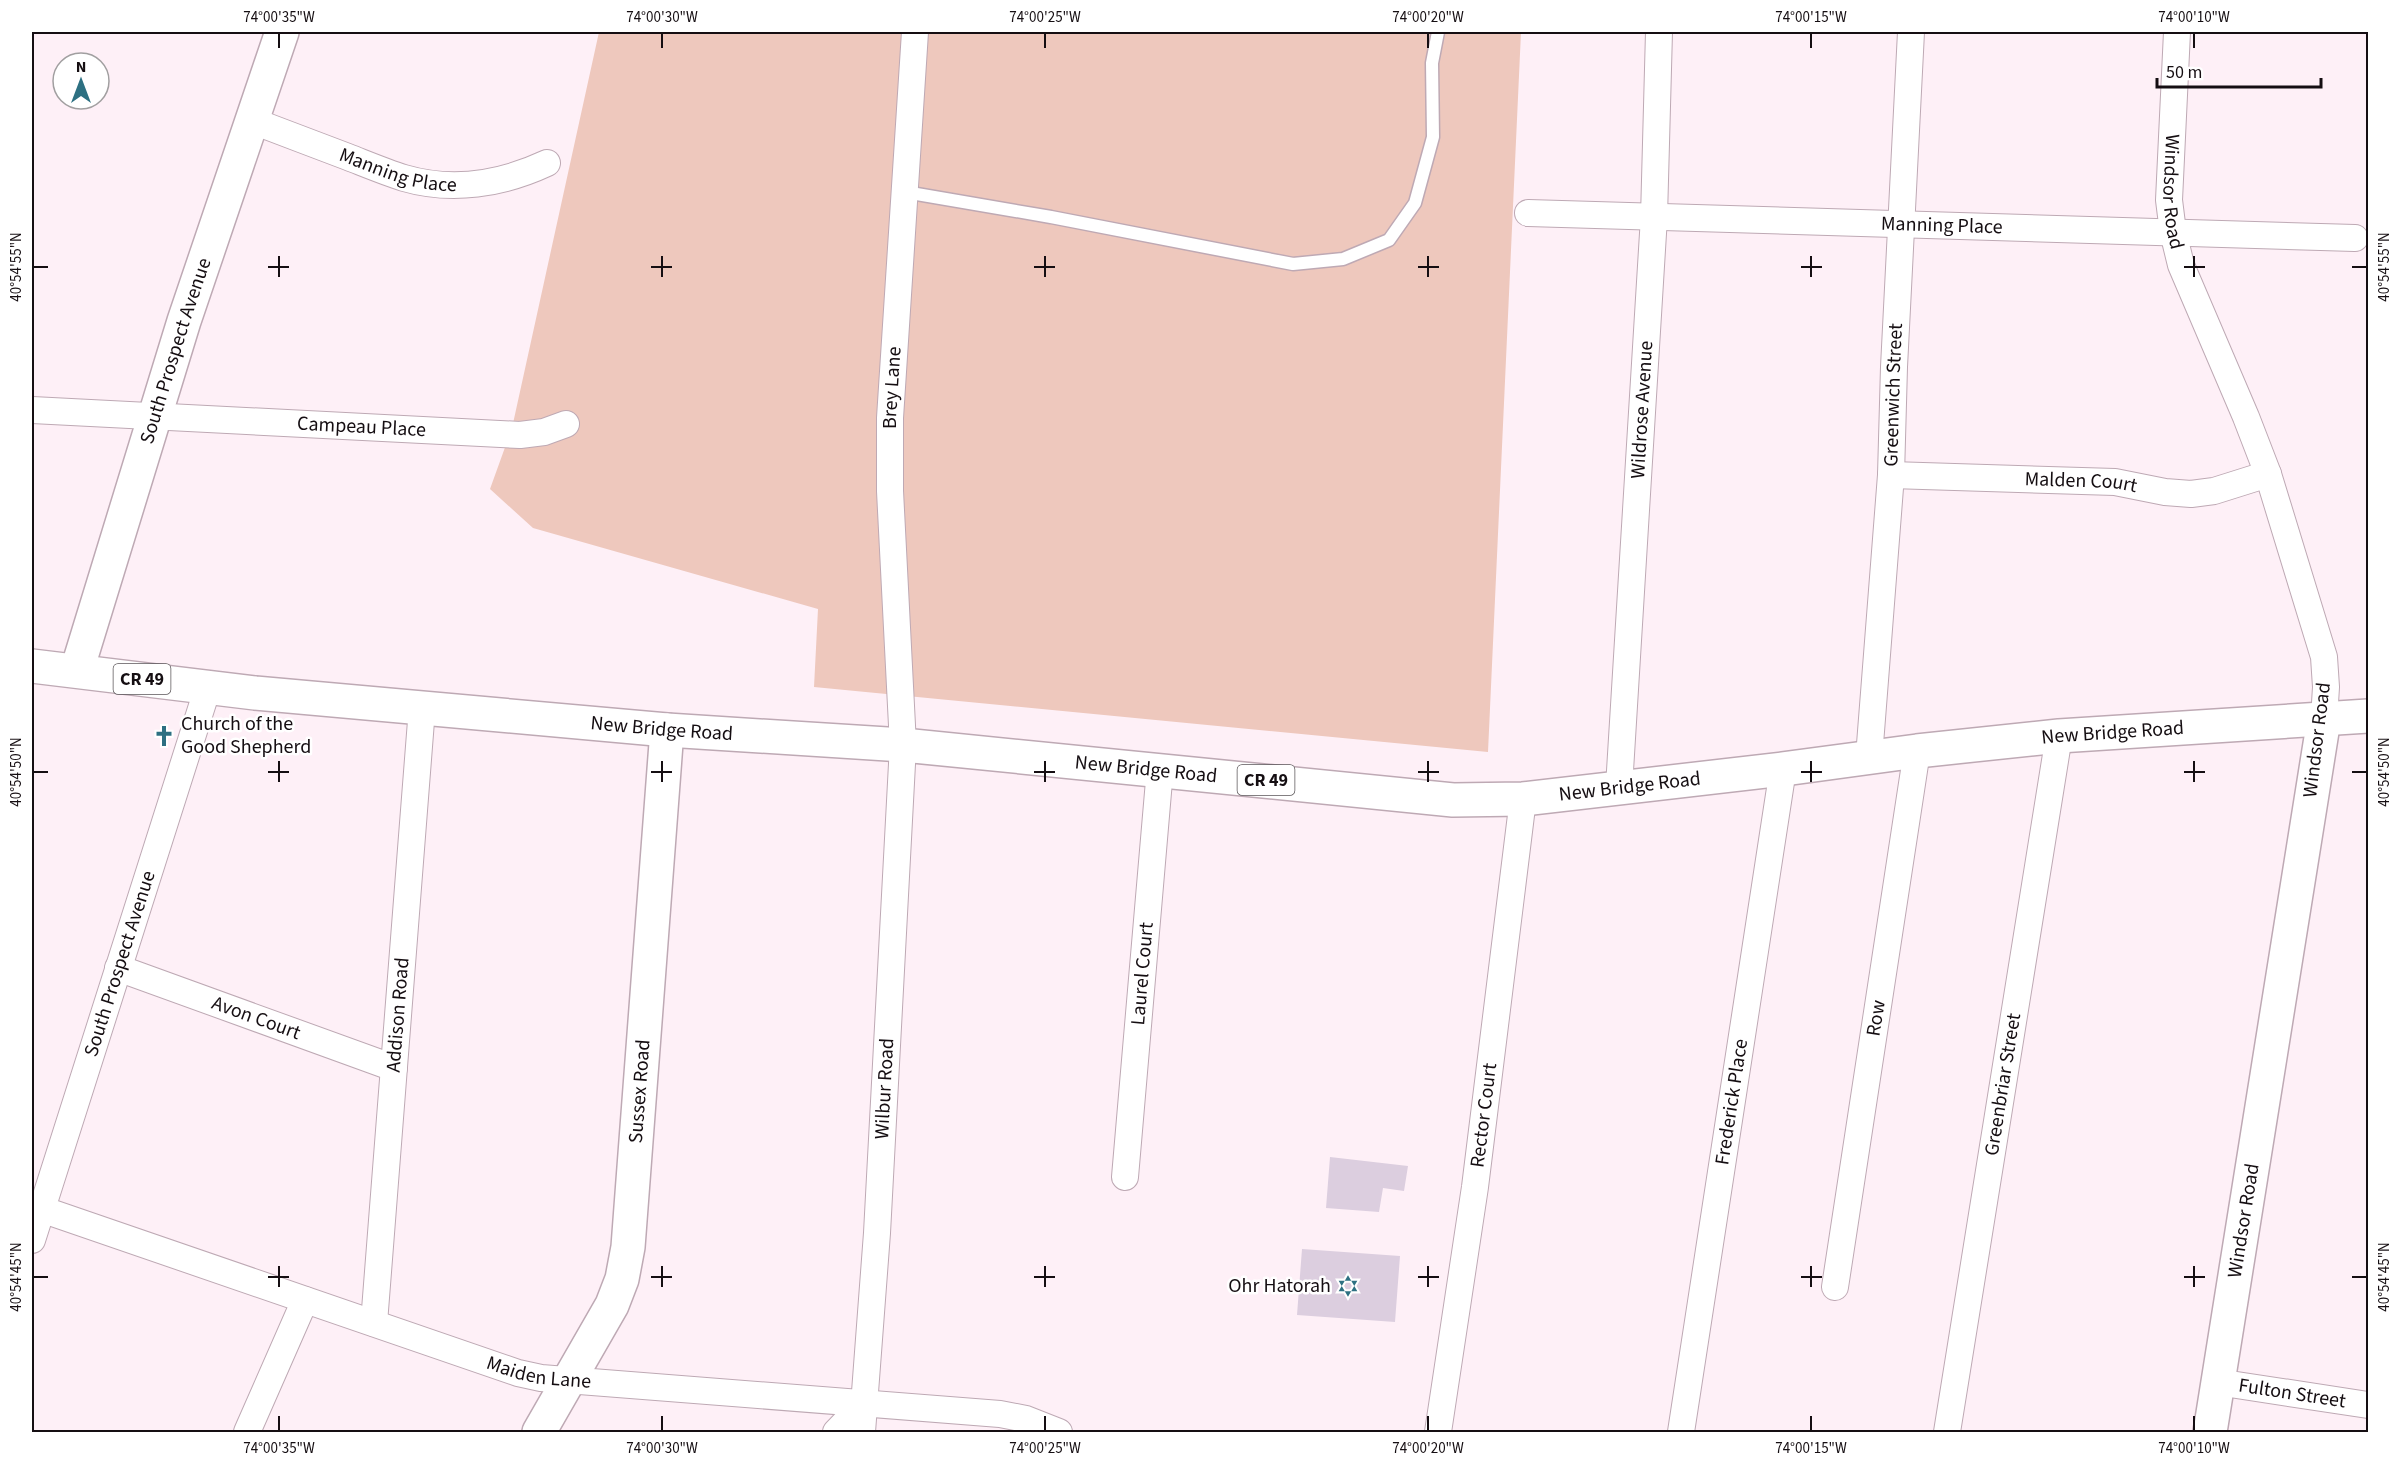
<svg xmlns="http://www.w3.org/2000/svg" width="2400" height="1464" font-family="'Source Sans 3',sans-serif">
	<style>
		.green { fill: #eec8bd }
		.building { fill: #dccedf }
		.lines { fill: none; stroke-linecap: round; stroke-linejoin: round }
		.lane-casing { stroke: #bea9b4; stroke-width: 15 }
		.street-casing { stroke: #bea9b4; stroke-width: 28 }
		.secondary-casing { stroke: #bea9b4; stroke-width: 36 }
		.primary-casing { stroke: #bea9b4; stroke-width: 36 }
		.lane { stroke: #fff; stroke-width: 12 }
		.street { stroke: #fff; stroke-width: 26 }
		.secondary { stroke: #fff; stroke-width: 33 }
		.primary { stroke: #fff; stroke-width: 33 }
		.ticks { fill: none; stroke: #150e12; stroke-width: 2 }
		.labels { text-anchor: middle; dominant-baseline: central; stroke-width: 5; stroke-linejoin: round; paint-order: stroke }
		.shield { fill: #fff; stroke: #5b5659; stroke-width: 1.5 }
		.shield-label { font-size: 18px; font-weight: bold; fill: #150e12 }
		.street-label { font-size: 20px; fill: #150e12; stroke: #fff }
		.poi-label { font-size: 20px; fill: #150e12; stroke: #fff; text-anchor: start }
		.neatline { fill: none; stroke: #150e12; stroke-width: 2 }
		.ticks-label { font-size: 15px; text-anchor: middle; fill: #150e12 }
	</style>
	<rect width="100%" height="100%" fill="#fef0f7"/>
	<path class="green" d="M 599,32 L 1521,32 L 1488,752 L 814,687 L 818,609 L 533,528 L 490,489 L 512,428 Z"/>
	<path class="building" d="M 1330,1157 L 1408,1166 L 1404,1191 L 1383,1188 L 1379,1212 L 1326,1208 Z
		M 1302,1249 L 1400,1256 L 1395,1322 L 1297,1315 Z"/>
	<g class="lines">
		<defs>
			<path id="lane" d="M 905,192 L 1051,217 L 1293,264 L 1343,259 L 1389,240 L 1415,203 L 1433,137 L 1432,63 L 1438,32"/>
			<g id="street">
				<path id="s1" d="M 2177,32 L 2169,200 L 2173,232 L 2181,265 L 2246,417 L 2268,474 L 2324,657 L 2326,687 L 2324,719"/>
				<path id="s2" d="M 253,121 C 285,133 316,145 348,157 C 366,164 385,172 404,178 C 452,192 502,184 547,163"/>
				<path id="s3" d="M 1528,213 L 2355,238"/>
				<path id="s4" d="M 32,410 L 520,435 L 544,432 L 566,424"/>
				<path id="s5" d="M 1891,475 L 2115,482 L 2165,492 L 2191,494 L 2214,491 L 2268,474"/>
				<path id="s6" d="M 1869,757 L 1891,475 L 1894,367 L 1911,32"/>
				<path id="s7" d="M 1619,787 L 1654,217 L 1659,32"/>
				<path id="s8" d="M 118,968 L 394,1068"/>
				<path id="s9" d="M 1125,1177 L 1160,769"/>
				<path id="s10" d="M 41,1209 L 518,1373 L 541,1378 L 1000,1414 L 1026,1419 L 1059,1432"/>
				<path id="s11" d="M 32,1240 L 208,687"/>
				<path id="s12" d="M 1835,1287 L 1917,751"/>
				<path id="s13" d="M 374,1323 L 422,708"/>
				<path id="s14" d="M 2217,1382 L 2368,1405"/>
				<path d="M 247,1432 L 305,1300"/>
				<path d="M 836,1432 L 864,1403"/>
				<path id="s15" d="M 862,1432 L 877,1233 L 903,745 L 890,491 L 890,418 L 915,32"/>
				<path id="s16" d="M 1438,1432 L 1475,1187 L 1523,799"/>
				<path id="s17" d="M 1681,1432 L 1783,769"/>
				<path id="s18" d="M 1947,1432 L 2059,736"/>
			</g>
			<g id="secondary">
				<path id="s19" d="M 77,670 L 184,321 L 282,32"/>
				<path id="s20" d="M 539,1432 L 612,1305 L 622,1279 L 628,1247 L 667,730"/>
				<path id="s21" d="M 2210,1432 L 2324,719"/>
			</g>
			<g id="primary">
				<path id="s22" d="M 32,666 L 255,693 L 667,730 L 903,745 L 1453,800 L 1523,799 L 1783,769 L 1917,751 L 2059,736 L 2368,716"/>
			</g>
		</defs>
		<use href="#lane" class="lane-casing"/>
		<use href="#street" class="street-casing"/>
		<use href="#secondary" class="secondary-casing"/>
		<use href="#primary" class="primary-casing"/>
		<use href="#lane" class="lane"/>
		<use href="#street" class="street"/>
		<use href="#secondary" class="secondary"/>
		<use href="#primary" class="primary"/>
	</g>
	<path class="ticks" d="M 279,33 L 279,48M 662,33 L 662,48M 1045,33 L 1045,48M 1428,33 L 1428,48M 1811,33 L 1811,48M 2194,33 L 2194,48M 279,256 L 279,277M 662,256 L 662,277M 1045,256 L 1045,277M 1428,256 L 1428,277M 1811,256 L 1811,277M 2194,256 L 2194,277M 33,267 L 48,267M 268,267 L 289,267M 651,267 L 672,267M 1034,267 L 1055,267M 1418,267 L 1439,267M 1801,267 L 1822,267M 2184,267 L 2205,267M 2352,267 L 2367,267M 279,761 L 279,782M 662,761 L 662,782M 1045,761 L 1045,782M 1428,761 L 1428,782M 1811,761 L 1811,782M 2194,761 L 2194,782M 33,772 L 48,772M 268,772 L 289,772M 651,772 L 672,772M 1034,772 L 1055,772M 1418,772 L 1439,772M 1801,772 L 1822,772M 2184,772 L 2205,772M 2352,772 L 2367,772M 279,1266 L 279,1287M 662,1266 L 662,1287M 1045,1266 L 1045,1287M 1428,1266 L 1428,1287M 1811,1266 L 1811,1287M 2194,1266 L 2194,1287M 33,1277 L 48,1277M 268,1277 L 289,1277M 651,1277 L 672,1277M 1034,1277 L 1055,1277M 1418,1277 L 1439,1277M 1801,1277 L 1822,1277M 2184,1277 L 2205,1277M 2352,1277 L 2367,1277M 279,1416 L 279,1431M 662,1416 L 662,1431M 1045,1416 L 1045,1431M 1428,1416 L 1428,1431M 1811,1416 L 1811,1431M 2194,1416 L 2194,1431"/>
	<defs>
		<symbol id="church-bare" viewBox="-9 -9 18 18"><path d="M-1.2-6h2.4v3.5h3.3v2.4h-3.3V6h-2.4V-.1h-3.3v-2.4h3.3Z" fill="#2d7082" stroke="#fff" stroke-width="2.5" paint-order="stroke"/></symbol>
		<symbol id="synagogue-bare" viewBox="-9 -9 18 18"><path d="M0-6.5L5.6 3.2H-5.6ZM0 6.5L5.6-3.2H-5.6Z" fill="#2d7082" stroke="#fff" stroke-width="2.5" paint-order="stroke"/></symbol>
	</defs>
	<g fill-rule="evenodd">
		<use href="#church-bare" x="149" y="721" width="30" height="30"/>
		<use href="#synagogue-bare" x="1333" y="1271" width="30" height="30"/>
	</g>
	<g class="labels">
		<g class="shield">
			<rect x="113.5" y="664" width="57" height="30" rx="4.5"/>
			<rect x="1237.5" y="765" width="57" height="30" rx="4.5"/>
		</g>
		<g class="shield-label">
			<text x="142" y="679">CR 49</text>
			<text x="1266" y="780">CR 49</text>
		</g>
		<g class="street-label">
			<text stroke="none"><textPath href="#s2" startOffset="154">Manning Place</textPath></text>
			<text stroke="none"><textPath href="#s1" startOffset="160">Windsor Road</textPath></text>
			<text stroke="none"><textPath href="#s3" startOffset="414">Manning Place</textPath></text>
			<text stroke="none"><textPath href="#s19" startOffset="334">South Prospect Avenue</textPath></text>
			<text stroke="none"><textPath href="#s15" startOffset="1046">Brey Lane</textPath></text>
			<text stroke="none"><textPath href="#s6" startOffset="363">Greenwich Street</textPath></text>
			<text stroke="none"><textPath href="#s7" startOffset="378">Wildrose Avenue</textPath></text>
			<text stroke="none"><textPath href="#s4" startOffset="330">Campeau Place</textPath></text>
			<text stroke="none"><textPath href="#s5" startOffset="190">Malden Court</textPath></text>
			<text stroke="none"><textPath href="#s22" startOffset="633">New Bridge Road</textPath></text>
			<text stroke="none"><textPath href="#s22" startOffset="2091">New Bridge Road</textPath></text>
			<text transform="translate(2317 740) rotate(-83)">Windsor Road</text>
			<text stroke="none"><textPath href="#s22" startOffset="1119">New Bridge Road</textPath></text>
			<text stroke="none"><textPath href="#s22" startOffset="1605">New Bridge Road</textPath></text>
			<text stroke="none"><textPath href="#s11" startOffset="290">South Prospect Avenue</textPath></text>
			<text stroke="none"><textPath href="#s9" startOffset="204">Laurel Court</textPath></text>
			<text stroke="none"><textPath href="#s13" startOffset="309">Addison Road</textPath></text>
			<text stroke="none"><textPath href="#s8" startOffset="147">Avon Court</textPath></text>
			<text stroke="none"><textPath href="#s12" startOffset="272">Row</textPath></text>
			<text stroke="none"><textPath href="#s18" startOffset="352">Greenbriar Street</textPath></text>
			<text stroke="none"><textPath href="#s15" startOffset="344">Wilbur Road</textPath></text>
			<text stroke="none"><textPath href="#s20" startOffset="363">Sussex Road</textPath></text>
			<text stroke="none"><textPath href="#s17" startOffset="334">Frederick Place</textPath></text>
			<text stroke="none"><textPath href="#s16" startOffset="320">Rector Court</textPath></text>
			<text stroke="none"><textPath href="#s21" startOffset="214">Windsor Road</textPath></text>
			<text stroke="none"><textPath href="#s10" startOffset="525">Maiden Lane</textPath></text>
			<text stroke="none"><textPath href="#s14" startOffset="76">Fulton Street</textPath></text>
		</g>
		<g class="poi-label">
			<text x="181" y="724">Church of the<tspan x="181" dy="23">Good Shepherd</tspan></text>
			<text x="1331" y="1286" text-anchor="end">Ohr Hatorah</text>
		</g>
	</g>
	<rect width="2400" height="1464" fill="none" stroke="#ffffff" stroke-width="66"/>
	<g transform="translate(81 81)"><circle r="28" fill="#ffffff" stroke="#a19fa0" stroke-width="1.5"/>
	<path d="M0-4.5L10 22L0 15L-10 22Z" fill="#2d7082"/>
	<text y="-9" font-size="16" font-weight="bold" text-anchor="middle" fill="#150e12">N</text>
	</g>
	<path d="M2157 78v9h164v-9" fill="none" stroke="#150e12" stroke-width="3"/>
	<text x="2166" y="78" font-size="18" fill="#150e12" stroke="#ffffff" stroke-width="4.5" paint-order="stroke">50 m</text>
	<rect x="33" y="33" width="2334" height="1398" class="neatline"/>
	<g class="ticks-label">
		<text x="279" y="22">74°00'35"W</text>
		<text x="662" y="22">74°00'30"W</text>
		<text x="1045" y="22">74°00'25"W</text>
		<text x="1428" y="22">74°00'20"W</text>
		<text x="1811" y="22">74°00'15"W</text>
		<text x="2194" y="22">74°00'10"W</text>
		<text transform="translate(16 267) rotate(-90)" y="5">40°54'55"N</text>
		<text transform="translate(2384 267) rotate(-90)" y="5">40°54'55"N</text>
		<text transform="translate(16 772) rotate(-90)" y="5">40°54'50"N</text>
		<text transform="translate(2384 772) rotate(-90)" y="5">40°54'50"N</text>
		<text transform="translate(16 1277) rotate(-90)" y="5">40°54'45"N</text>
		<text transform="translate(2384 1277) rotate(-90)" y="5">40°54'45"N</text>
		<text x="279" y="1453">74°00'35"W</text>
		<text x="662" y="1453">74°00'30"W</text>
		<text x="1045" y="1453">74°00'25"W</text>
		<text x="1428" y="1453">74°00'20"W</text>
		<text x="1811" y="1453">74°00'15"W</text>
		<text x="2194" y="1453">74°00'10"W</text>
	</g>
</svg>
